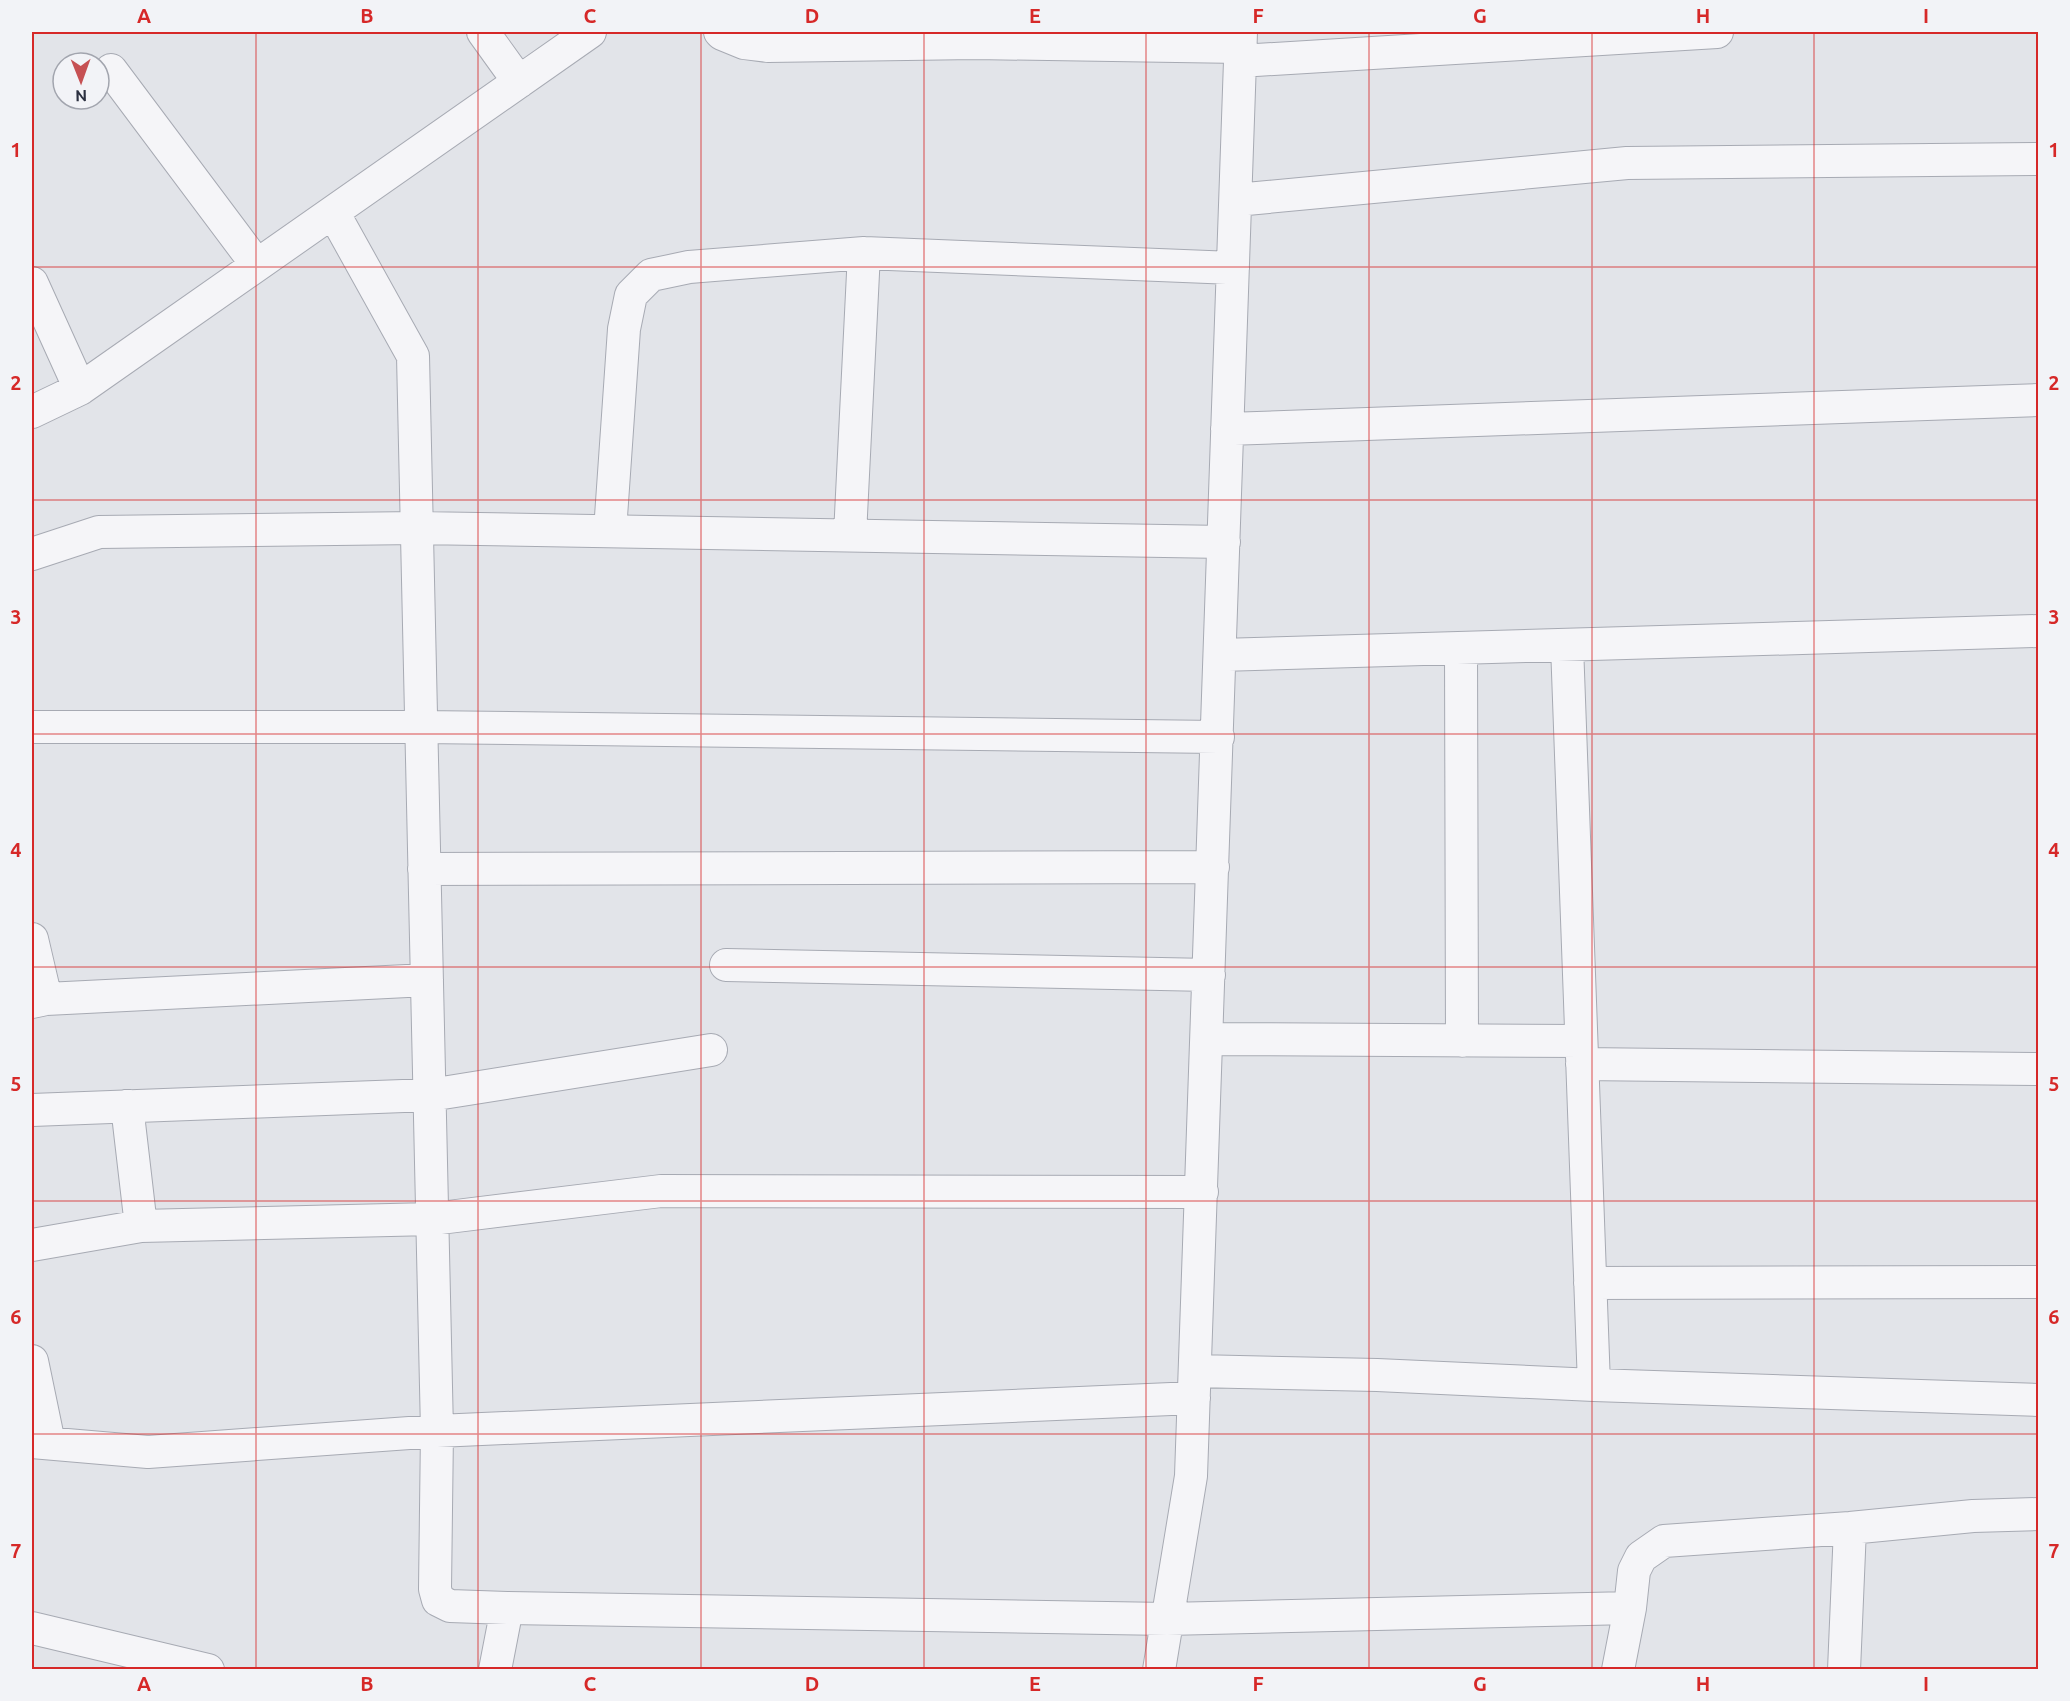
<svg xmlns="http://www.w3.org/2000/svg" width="2070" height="1701" font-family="Ubuntu,sans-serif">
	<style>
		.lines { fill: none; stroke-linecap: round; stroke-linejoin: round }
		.minor-casing { stroke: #a7aab3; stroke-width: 34 }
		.minor { stroke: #f5f5f8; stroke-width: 32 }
		.grid { fill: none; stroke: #d62828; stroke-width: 1.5; stroke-opacity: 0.55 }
		.neatline { fill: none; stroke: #d62828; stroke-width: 2 }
		.grid-label { font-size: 20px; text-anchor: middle; font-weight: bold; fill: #d62828 }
	</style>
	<rect width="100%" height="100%" fill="#e2e4e9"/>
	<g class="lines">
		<defs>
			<path id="minor" d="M 483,32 L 519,82
				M 720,32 L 722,34 L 744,43 L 768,46 L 975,43 L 1241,47
				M 1240,61 L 1717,32
				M 111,70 L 257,265
				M 1236,200 L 1627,163 L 2038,159
				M 333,212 L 413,356 L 437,1431 L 435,1589 L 438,1600 L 450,1606 L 507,1608 L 1167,1619 L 1630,1608
				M 32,283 L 80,389
				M 32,412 L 80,389 L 590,32
				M 1227,429 L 2038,400
				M 610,531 L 624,329 L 631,295 L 651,275 L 689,267 L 864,253 L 1233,268
				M 850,535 L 864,253
				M 32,554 L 99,532 L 417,528 L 1224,542
				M 1567,645 L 1594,1385
				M 1461,648 L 1462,1041
				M 1220,655 L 2038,631
				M 32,727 L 421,727 L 1218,737
				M 424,869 L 1213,867
				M 32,939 L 46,999
				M 726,965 L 1209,975
				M 32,1002 L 46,999 L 427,980
				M 1207,1039 L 1581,1041
				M 1582,1064 L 2038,1069
				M 127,1106 L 141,1226
				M 32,1110 L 430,1095 L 711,1050
				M 32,1245 L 141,1226 L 432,1219 L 661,1191 L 1202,1192
				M 1590,1283 L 2038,1282
				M 32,1361 L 49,1443
				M 1195,1371 L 1377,1375 L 1594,1385 L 2038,1400
				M 32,1442 L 148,1452 L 437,1431 L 1194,1398
				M 32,1628 L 208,1670
				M 495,1670 L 507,1608
				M 1159,1670 L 1191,1476 L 1241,32
				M 1618,1670 L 1630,1608 L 1634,1571 L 1641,1557 L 1664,1541 L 1850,1528 L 1973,1516 L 2038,1514
				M 1844,1670 L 1850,1528"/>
		</defs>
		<use href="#minor" class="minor-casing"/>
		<use href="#minor" class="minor"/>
	</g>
	<path class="grid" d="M 256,32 L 256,1670M 478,32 L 478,1670M 701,32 L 701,1670M 924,32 L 924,1670M 1146,32 L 1146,1670M 1369,32 L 1369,1670M 1592,32 L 1592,1670M 1814,32 L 1814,1670M 32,267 L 2038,267M 32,500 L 2038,500M 32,734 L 2038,734M 32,967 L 2038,967M 32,1201 L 2038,1201M 32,1434 L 2038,1434"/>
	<rect width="2070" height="1701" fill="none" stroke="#f2f3f7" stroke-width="66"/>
	<g transform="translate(81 81) rotate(179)"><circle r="28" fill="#f2f3f7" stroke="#a2a5ae" stroke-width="1.5"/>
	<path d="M0-4.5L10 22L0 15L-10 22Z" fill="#c65053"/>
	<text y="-9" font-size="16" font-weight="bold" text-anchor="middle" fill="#2b3040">N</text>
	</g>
	<rect x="33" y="33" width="2004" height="1635" class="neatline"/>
	<g class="grid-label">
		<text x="144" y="23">A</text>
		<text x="367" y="23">B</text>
		<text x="590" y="23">C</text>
		<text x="812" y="23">D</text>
		<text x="1035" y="23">E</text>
		<text x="1258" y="23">F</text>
		<text x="1480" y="23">G</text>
		<text x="1703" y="23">H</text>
		<text x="1926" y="23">I</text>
		<text x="16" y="157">1</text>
		<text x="2054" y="157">1</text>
		<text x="16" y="390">2</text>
		<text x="2054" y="390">2</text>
		<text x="16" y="624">3</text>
		<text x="2054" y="624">3</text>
		<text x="16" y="857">4</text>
		<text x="2054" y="857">4</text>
		<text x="16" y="1091">5</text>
		<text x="2054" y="1091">5</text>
		<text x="16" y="1324">6</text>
		<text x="2054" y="1324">6</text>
		<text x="16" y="1558">7</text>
		<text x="2054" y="1558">7</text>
		<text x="144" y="1691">A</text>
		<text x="367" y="1691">B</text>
		<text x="590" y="1691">C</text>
		<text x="812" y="1691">D</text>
		<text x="1035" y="1691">E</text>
		<text x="1258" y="1691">F</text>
		<text x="1480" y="1691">G</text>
		<text x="1703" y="1691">H</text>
		<text x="1926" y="1691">I</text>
	</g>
</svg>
